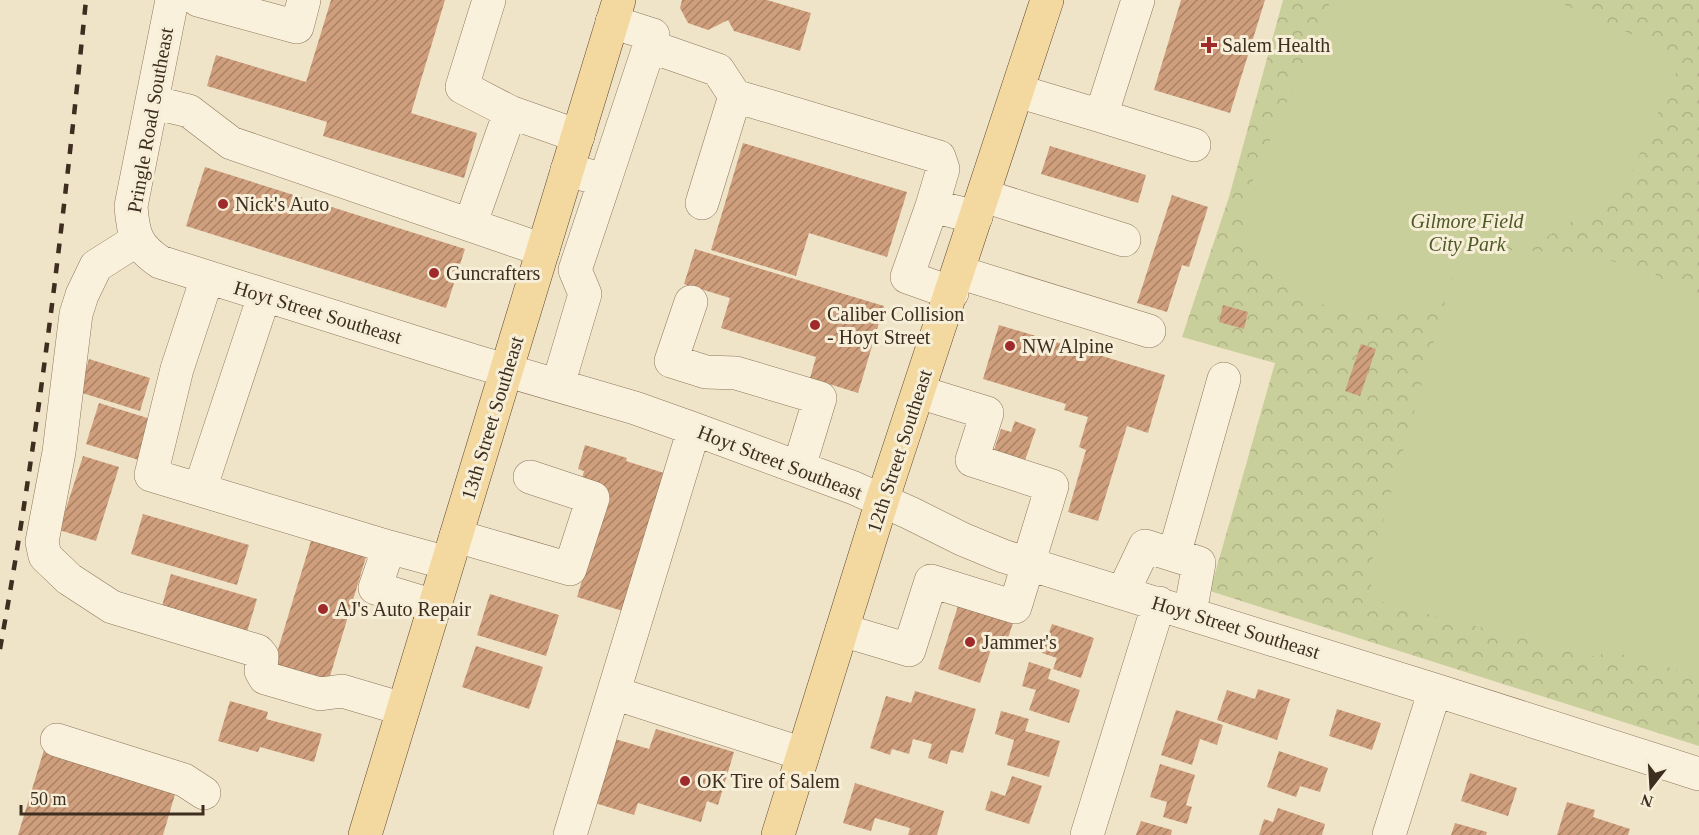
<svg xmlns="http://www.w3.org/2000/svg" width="1699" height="835" font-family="Georgia,serif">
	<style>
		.forest { fill: url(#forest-crowns) }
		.pitch { fill: #c9cf9b }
		.building { fill: url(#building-hatch) }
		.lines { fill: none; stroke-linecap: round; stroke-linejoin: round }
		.minor-casing { stroke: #8d765c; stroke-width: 34 }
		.major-casing { stroke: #5b4430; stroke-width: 34 }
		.minor { stroke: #faf1dc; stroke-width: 33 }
		.major { stroke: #f3d9a0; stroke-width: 33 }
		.rail { stroke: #3d2e20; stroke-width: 4.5; stroke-dasharray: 10 10; stroke-linecap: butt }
		.poi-dot { fill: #9e2a2b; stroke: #f7eed8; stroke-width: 2 }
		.labels { text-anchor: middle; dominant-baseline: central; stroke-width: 6; stroke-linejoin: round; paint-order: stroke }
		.poi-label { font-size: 20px; fill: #3d2e20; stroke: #f7eed8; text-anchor: start }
		.street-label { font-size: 20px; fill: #3d2e20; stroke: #f7eed8 }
		.park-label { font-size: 20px; font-style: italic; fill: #4d5a26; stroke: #f7eed8 }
	</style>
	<defs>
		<pattern id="forest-crowns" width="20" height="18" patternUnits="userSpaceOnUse" patternTransform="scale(1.5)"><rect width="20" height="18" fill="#c9cf9b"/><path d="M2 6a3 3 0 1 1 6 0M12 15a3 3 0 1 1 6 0" fill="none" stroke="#aeb285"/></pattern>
		<pattern id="building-hatch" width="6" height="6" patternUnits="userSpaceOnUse" patternTransform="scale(1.5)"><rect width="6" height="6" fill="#cf9f7d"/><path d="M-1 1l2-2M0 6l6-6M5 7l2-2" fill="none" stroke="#a98266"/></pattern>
	</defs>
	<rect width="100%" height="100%" fill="#f0e4c8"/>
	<path class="forest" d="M 1283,0 L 1699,0 L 1699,746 L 1210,591 L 1275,363 L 1182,337 L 1229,197 Z"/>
	<path class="pitch" d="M 1331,0 L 1554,0 L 1683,57 L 1627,182 L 1611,197 L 1548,236 L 1503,245 L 1489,249 L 1473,258 L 1496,250 L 1567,252 L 1598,257 L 1653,273 L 1699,303 L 1699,676 L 1603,649 L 1600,658 L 1382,602 L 1367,578 L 1452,277 L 1424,306 L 1410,312 L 1379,315 L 1345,311 L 1308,300 L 1272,275 L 1250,253 L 1240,210 Z"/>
	<path class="building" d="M 331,0 L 445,0 L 411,113 L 477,133 L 464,178 L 323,136 L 327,122 L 207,86 L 216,55 L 306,82 Z
		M 682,0 L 767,0 L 811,13 L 800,51 L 734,31 L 728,20 L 708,30 L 688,23 L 680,8 Z
		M 1181,0 L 1265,0 L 1230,113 L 1154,90 Z
		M 743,143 L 907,192 L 887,257 L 809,233 L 796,276 L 711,250 Z
		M 1050,146 L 1146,175 L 1138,203 L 1041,174 Z
		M 205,167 L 465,249 L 446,308 L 186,226 Z
		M 1172,195 L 1208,207 L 1189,267 L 1182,265 L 1167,312 L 1137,303 Z
		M 695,249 L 884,306 L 858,393 L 810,378 L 816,357 L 721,328 L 730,298 L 684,284 Z
		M 1223,305 L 1248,312 L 1244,329 L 1219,322 Z
		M 999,325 L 1165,375 L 1148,433 L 1127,426 L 1098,521 L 1068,512 L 1086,450 L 1079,447 L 1088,417 L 1064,410 L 1066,404 L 983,379 Z
		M 1361,344 L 1376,349 L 1360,396 L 1345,391 Z
		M 89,359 L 150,378 L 140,411 L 79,392 Z
		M 99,403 L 154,420 L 142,461 L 86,444 Z
		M 1015,421 L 1036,429 L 1023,466 L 992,456 L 1001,429 L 1011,432 Z
		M 585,445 L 627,458 L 626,461 L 667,474 L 626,612 L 577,597 L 609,492 L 581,483 L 584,471 L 578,469 Z
		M 83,456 L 119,467 L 96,541 L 59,530 Z
		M 143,514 L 249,545 L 237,585 L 131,554 Z
		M 314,531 L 369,547 L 327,686 L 272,669 Z
		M 171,574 L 257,599 L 247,632 L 162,606 Z
		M 490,594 L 559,615 L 546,656 L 477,635 Z
		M 958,606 L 1013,623 L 1006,644 L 994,640 L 980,683 L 938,669 Z
		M 1052,624 L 1094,638 L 1081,678 L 1053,669 L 1057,658 L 1042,653 Z
		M 476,646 L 543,667 L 529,709 L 462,687 Z
		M 1029,662 L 1051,669 L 1048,679 L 1080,690 L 1069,723 L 1029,710 L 1036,690 L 1022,686 Z
		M 1258,689 L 1290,699 L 1277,740 L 1217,720 L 1227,690 L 1255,699 Z
		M 915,691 L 976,709 L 963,753 L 951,750 L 947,764 L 928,758 L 932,744 L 913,739 L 909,754 L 892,749 L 890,755 L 870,748 L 886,696 L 911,703 Z
		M 230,701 L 268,712 L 266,719 L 322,734 L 314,762 L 260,747 L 258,752 L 218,741 Z
		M 1337,709 L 1381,723 L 1372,750 L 1329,736 Z
		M 1176,710 L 1223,725 L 1217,745 L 1200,739 L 1192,765 L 1161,755 Z
		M 1001,711 L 1029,719 L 1025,731 L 1060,741 L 1049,777 L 1007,765 L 1014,740 L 995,734 Z
		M 656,729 L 734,752 L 718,805 L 707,801 L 701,822 L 638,803 L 634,815 L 595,803 L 615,739 L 649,749 Z
		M 44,750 L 176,791 L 163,835 L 18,835 Z
		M 1279,751 L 1328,768 L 1320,792 L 1300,786 L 1296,797 L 1267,787 Z
		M 1160,764 L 1195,775 L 1186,805 L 1192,807 L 1187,824 L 1163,817 L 1167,802 L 1150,797 Z
		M 1470,773 L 1517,788 L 1508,816 L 1461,801 Z
		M 1012,776 L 1042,786 L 1029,824 L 985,810 L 991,791 L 1005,796 Z
		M 855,783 L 944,811 L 937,835 L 908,835 L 910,828 L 875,818 L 871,831 L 843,823 Z
		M 1567,802 L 1595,810 L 1593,817 L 1630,829 L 1628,835 L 1557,835 Z
		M 1278,808 L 1325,824 L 1322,835 L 1259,835 L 1264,819 L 1273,822 Z
		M 1141,821 L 1172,830 L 1171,835 L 1136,835 Z
		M 1455,823 L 1487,832 L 1486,835 L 1451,835 Z"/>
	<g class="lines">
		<defs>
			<path id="minor" d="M 172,0 L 131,206 C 133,234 136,246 160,262 L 474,361 L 635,408 L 694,429 L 854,488 L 910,513 L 962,539 L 1003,556 L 1435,690 L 1699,774
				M 198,0 L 297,27 L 304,0
				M 489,0 L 462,87 L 510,112
				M 649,46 L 718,70 L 735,96 L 702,203
				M 1018,91 L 1101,116 L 1138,0
				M 735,96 L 939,157 L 943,169 L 932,206
				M 152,102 L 189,111 L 231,143 L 543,250
				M 1101,116 L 1194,145
				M 605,180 L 653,35 L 612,22
				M 984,196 L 1124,240
				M 470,225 L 510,112 L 578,136
				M 137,240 L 96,266 L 82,295 L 76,314 L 59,452 L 42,542 L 45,556 L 69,579 L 112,607 L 258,651 L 262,656 L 261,671 L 265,678 L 320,694 L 342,691 L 403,709
				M 958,272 L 1149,331
				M 207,278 L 177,369 L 151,475 L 389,547
				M 952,293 L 907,277 L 932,206 L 976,217
				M 691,302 L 671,361 L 706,372 L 736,373 L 820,398 L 799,467
				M 558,385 L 585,294 L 575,270 L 605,180 L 567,170
				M 200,489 L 264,296
				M 456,536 L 570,569 L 593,498 L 530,477
				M 1174,555 L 1224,379
				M 1123,592 L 1145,546 L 1199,563 L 1190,613
				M 434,606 L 375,588 L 389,547 L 447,563
				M 842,630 L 909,650 L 931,581 L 1015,607 L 1052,486 L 972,460 L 987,413 L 919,392
				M 614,693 L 803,754
				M 57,740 L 184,780 L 204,793
				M 570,835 L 694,429
				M 1087,835 L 1159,603
				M 1389,835 L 1435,690"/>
			<path id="major" d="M 365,835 L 619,0
				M 778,835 L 882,501 L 1047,0"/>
		</defs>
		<use href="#minor" class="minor-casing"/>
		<use href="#major" class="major-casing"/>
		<use href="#minor" class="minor"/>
		<use href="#major" class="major"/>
		<path class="rail" d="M 0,649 C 39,434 64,217 86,0"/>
	</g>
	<g class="poi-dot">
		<path d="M1206 36h6v6h6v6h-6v6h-6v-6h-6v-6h6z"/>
		<circle cx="223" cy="204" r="6"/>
		<circle cx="434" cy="273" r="6"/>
		<circle cx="815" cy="325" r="6"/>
		<circle cx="1010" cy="346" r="6"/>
		<circle cx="323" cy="609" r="6"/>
		<circle cx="970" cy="642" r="6"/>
		<circle cx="685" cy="781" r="6"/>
	</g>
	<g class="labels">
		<g class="poi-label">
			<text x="1222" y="45">Salem Health</text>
			<text x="235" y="204">Nick's Auto</text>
			<text x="446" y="273">Guncrafters</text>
			<text x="827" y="314">Caliber Collision<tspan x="827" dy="23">- Hoyt Street</tspan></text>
			<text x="1022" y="346">NW Alpine</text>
			<text x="335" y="609">AJ's Auto Repair</text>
			<text x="982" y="642">Jammer's</text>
			<text x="697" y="781">OK Tire of Salem</text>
		</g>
		<g class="street-label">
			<text transform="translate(150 120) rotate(-80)">Pringle Road Southeast</text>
			<text transform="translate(318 312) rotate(17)">Hoyt Street Southeast</text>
			<text transform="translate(492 418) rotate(-73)">13th Street Southeast</text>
			<text transform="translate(899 451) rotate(-72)">12th Street Southeast</text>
			<text transform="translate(780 462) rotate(21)">Hoyt Street Southeast</text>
			<text transform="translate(1236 627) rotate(17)">Hoyt Street Southeast</text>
		</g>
		<g class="park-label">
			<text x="1467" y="221">Gilmore Field<tspan x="1467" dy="23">City Park</tspan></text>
		</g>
	</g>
	<g transform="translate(1651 787) rotate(197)" stroke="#f7eed8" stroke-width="4.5" paint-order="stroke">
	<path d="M0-4.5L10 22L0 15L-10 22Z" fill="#3d2e20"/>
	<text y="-9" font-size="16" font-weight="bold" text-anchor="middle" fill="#3d2e20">N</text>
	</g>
	<path d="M21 805v9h182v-9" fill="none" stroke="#3d2e20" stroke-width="3"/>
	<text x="30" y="805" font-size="18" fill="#3d2e20" stroke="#f7eed8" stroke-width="4.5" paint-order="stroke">50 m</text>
</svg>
